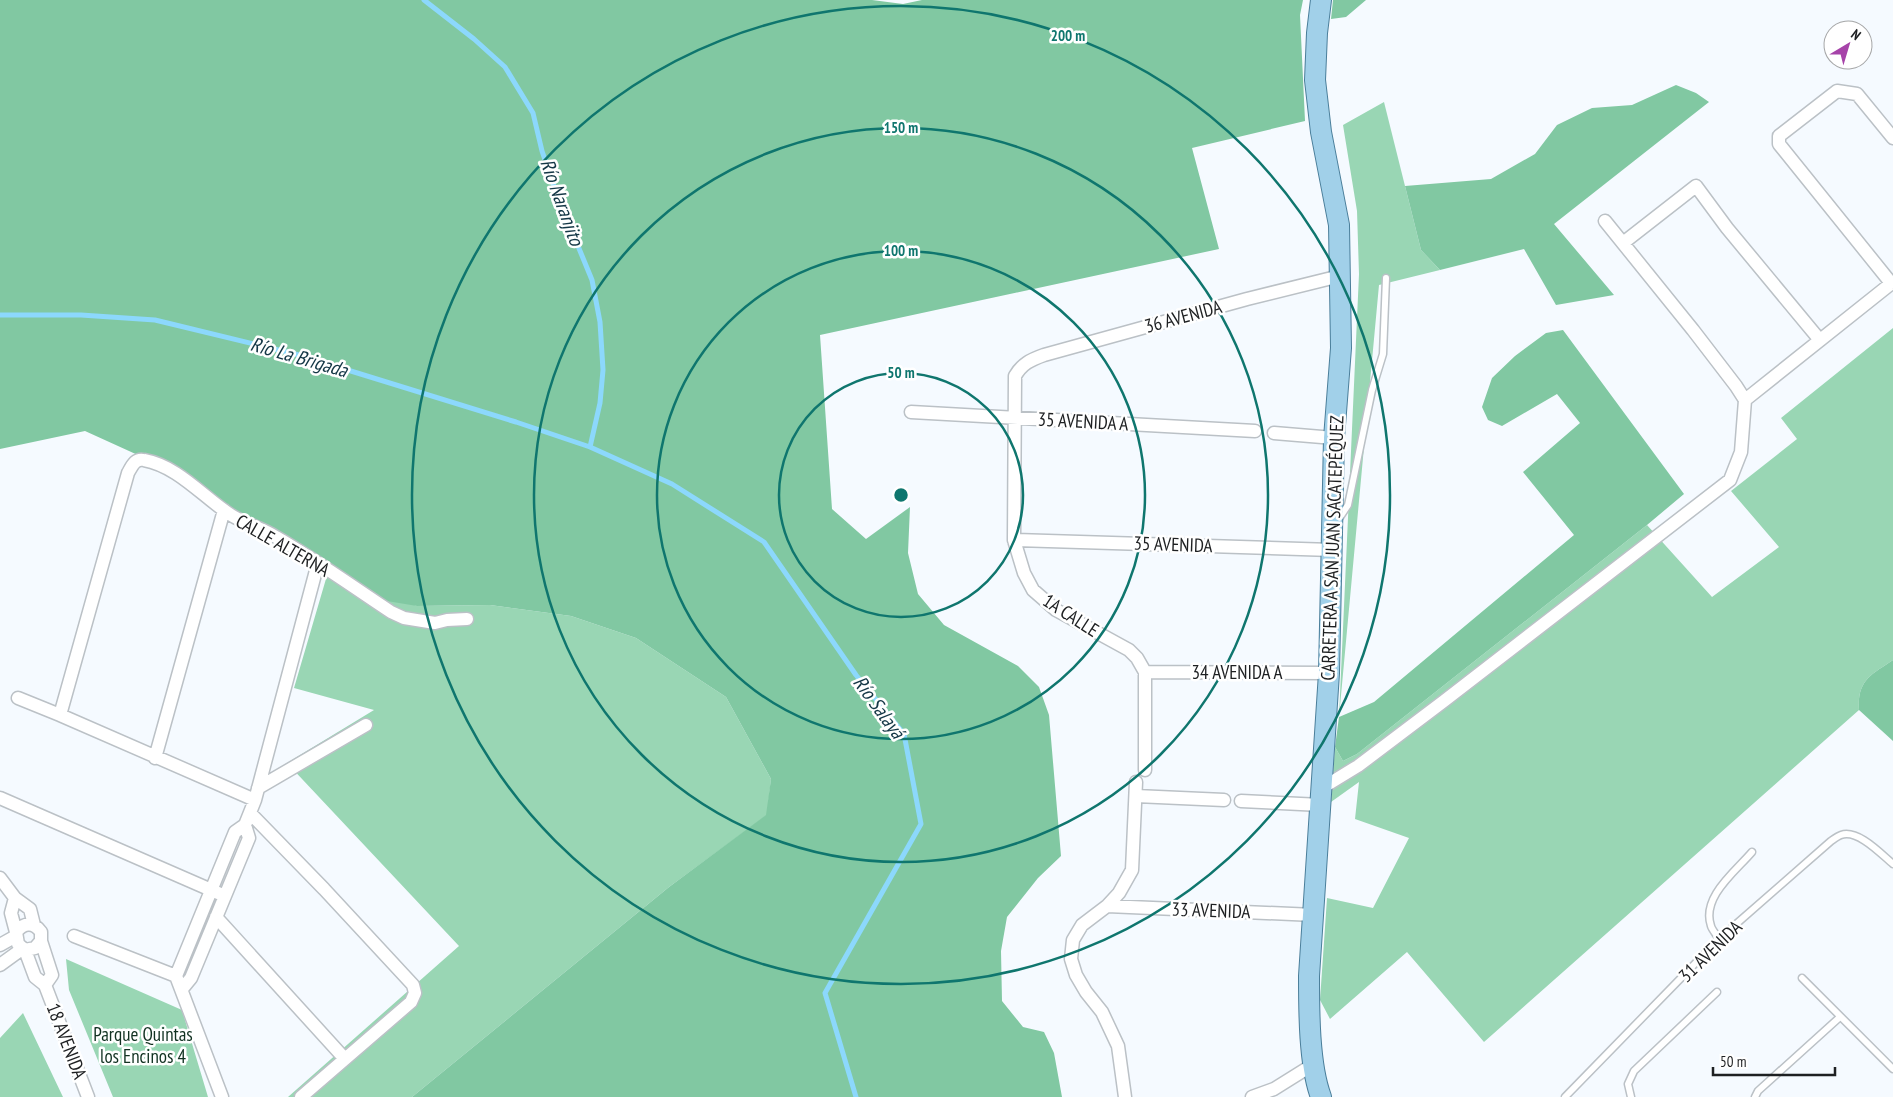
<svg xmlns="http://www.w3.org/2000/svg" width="1893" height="1097" font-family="'PT Sans Narrow',sans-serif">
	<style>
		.green { fill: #99d6b4 }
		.forest { fill: #81c8a2 }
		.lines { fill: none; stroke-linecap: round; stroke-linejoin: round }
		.stream { stroke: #8cd8fc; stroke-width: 5 }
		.service-casing { stroke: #bbc1c6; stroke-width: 9 }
		.minor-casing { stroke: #bbc1c6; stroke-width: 15 }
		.primary-casing { stroke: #4a7e9a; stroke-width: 22 }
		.service { stroke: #fff; stroke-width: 6 }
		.minor { stroke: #fff; stroke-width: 12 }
		.primary { stroke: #a1d0e9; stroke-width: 20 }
		.ring { fill: none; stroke: #0f766e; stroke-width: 2.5 }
		.labels { text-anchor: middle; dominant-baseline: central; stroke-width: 5; stroke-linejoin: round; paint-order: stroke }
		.street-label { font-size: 19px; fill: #1e2022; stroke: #fff }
		.park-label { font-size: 19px; fill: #113121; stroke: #fff }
		.water-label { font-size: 20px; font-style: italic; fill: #143746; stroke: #fff }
		.centre { fill: #0f766e; stroke: #fff; stroke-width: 2.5 }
		.ring-label { font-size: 15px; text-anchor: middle; font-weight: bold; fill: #0f766e; stroke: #fff; stroke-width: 5; stroke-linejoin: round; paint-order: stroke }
	</style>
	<rect width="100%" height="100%" fill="#f5faff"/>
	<path class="green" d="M 1384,102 L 1421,250 L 1440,270 L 1379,285 L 1339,717 L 1359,274 L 1357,211 L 1343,125 Z
		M 1893,328 L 1893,660 C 1871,675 1857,680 1859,710 L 1484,1042 L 1407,952 L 1330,1019 L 1320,1000 L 1327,898 L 1373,908 L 1409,838 L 1355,819 L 1359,782 L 1331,802 L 1335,747 L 1343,761 L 1357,754 L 1647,525 L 1712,597 L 1779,547 L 1731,491 L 1797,439 L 1781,418 Z
		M 328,572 L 417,606 L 490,605 L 571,616 L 636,638 L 726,697 L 771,779 L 767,815 L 669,887 L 412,1097 L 288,1097 L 459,946 L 287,763 L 374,710 L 294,688 Z
		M 66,959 L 182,1010 L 208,1097 L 113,1097 L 69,990 Z
		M 23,1013 L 63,1097 L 0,1097 L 0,1038 Z"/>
	<path class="forest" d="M 0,0 L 872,0 L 903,4 L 922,0 L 1303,0 L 1300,15 L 1305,121 L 1192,148 L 1219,249 L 820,335 L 832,509 L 866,539 L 910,507 L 908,553 L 918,594 L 944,625 L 1018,666 L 1039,687 L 1049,715 L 1061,856 L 1038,878 L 1007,917 L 1001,951 L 1002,1001 L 1023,1027 L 1044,1032 L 1054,1053 L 1062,1097 L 412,1097 L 669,887 L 766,815 L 771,779 L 726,697 L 636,638 L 571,616 L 490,605 L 417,606 L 357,596 L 233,512 L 184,476 L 85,431 L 0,449 Z
		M 1333,0 L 1366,0 L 1346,17 L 1331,19 Z
		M 1676,85 L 1696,93 L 1709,102 L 1554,224 L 1614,295 L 1556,305 L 1524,249 L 1440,270 L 1421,250 L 1405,186 L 1491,179 L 1535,154 L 1557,125 L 1592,108 L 1632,105 Z
		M 1563,330 L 1684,494 L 1647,525 L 1357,754 L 1343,761 L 1335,747 L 1339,717 L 1374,702 L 1574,535 L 1523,472 L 1580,423 L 1557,394 L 1502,426 L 1488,420 L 1482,407 L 1492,378 L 1515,356 L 1546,333 Z
		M 1893,660 L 1893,741 L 1859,710 C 1857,680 1871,675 1893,660 Z"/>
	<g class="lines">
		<path class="stream" d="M 424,0 L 474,39 L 505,67 L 533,113 L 542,151 L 557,195 L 592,280 L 600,322 L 603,370 L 600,403 L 590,447
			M 0,315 L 81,315 L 155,320 L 299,355 L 516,422 L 590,447 L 672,484 L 764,542 L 856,675 L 904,734 L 921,824 L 825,993 L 856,1097"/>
		<defs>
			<path id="service" d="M 1338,520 L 1348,505 L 1372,390 L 1383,354 L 1386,278
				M 1719,939 C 1717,935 1712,930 1711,926 C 1701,897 1736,871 1752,852
				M 1802,978 L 1893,1069
				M 1565,1097 L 1719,939 L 1831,841 C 1834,839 1838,836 1841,835 C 1858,829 1881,854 1893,864
				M 1631,1097 L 1628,1084 L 1634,1071 L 1717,992
				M 1755,1097 L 1758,1091 L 1840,1017"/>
			<path id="minor" d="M 1623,243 L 1696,186 L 1727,228 L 1819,339
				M 1891,283 L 1779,144 L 1779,136 L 1837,91 L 1857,94 L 1893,138
				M 1745,400 L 1893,282
				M 911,412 L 1255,431
				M 1274,433 L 1334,438
				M 1014,540 L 1332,550
				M 1145,672 L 1329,673
				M 18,698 L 60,715 L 255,800
				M 60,715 L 128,473 C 132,466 135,458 144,460 C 178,466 204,498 231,515 C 245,524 262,528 276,537 C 316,560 353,587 391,612 L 404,618 L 435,623 L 447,620 L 467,619
				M 155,758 L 224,510
				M 1145,770 L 1145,672 L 1137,658 L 1129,650 L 1056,610 L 1033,590 L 1024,573 L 1014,540 L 1015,376 C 1022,364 1030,360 1044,355 L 1247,299 L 1340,276
				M 258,788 L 366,725
				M 1322,788 L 1358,766 L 1444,701 L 1730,480 L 1741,452 L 1745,400 L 1736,386 L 1693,330 L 1605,221
				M 1136,796 L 1224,800
				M 0,798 L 225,896
				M 1241,801 L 1321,805
				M 250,813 L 324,889 L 413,985 L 415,993 L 411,1002 L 301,1097
				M 0,878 L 15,898 L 30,909 L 34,925
				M 15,898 L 11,913 L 16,932
				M 1107,906 L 1314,915
				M 216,917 L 345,1059
				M 74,936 L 176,976
				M 41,941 L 35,948 L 25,950 L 18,944 L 16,932 C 24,922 34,922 41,932 L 41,941 L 52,975 L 45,985
				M 0,945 L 16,936
				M 25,950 L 35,977 L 45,985
				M 0,965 L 22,949
				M 45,985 L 88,1097
				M 182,989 L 191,978 L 249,838 L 245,825
				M 222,1097 L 176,976 L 235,832 L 245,825 L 255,800 L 318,563
				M 1125,1097 L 1118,1046 L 1102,1012 L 1086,992 L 1076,975 L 1071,959 L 1073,940 L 1082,925 L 1107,906 L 1119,893 L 1132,870 L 1136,782
				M 1252,1097 L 1274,1089 L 1314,1064"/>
			<path id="primary" d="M 1321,1097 C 1309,1065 1309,1011 1309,976 L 1329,673 L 1334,438 L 1341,348 L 1339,225 L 1321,132 L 1315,80 L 1317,33 L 1321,0"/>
		</defs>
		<use href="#service" class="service-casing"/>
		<use href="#minor" class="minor-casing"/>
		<use href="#primary" class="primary-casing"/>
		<use href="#service" class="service"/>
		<use href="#minor" class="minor"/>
		<use href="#primary" class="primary"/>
	</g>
	<g class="ring">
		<circle cx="901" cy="495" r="122"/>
		<circle cx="901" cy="495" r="244"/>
		<circle cx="901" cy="495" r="367"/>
		<circle cx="901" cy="495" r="489"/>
	</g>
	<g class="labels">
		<g class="street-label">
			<text transform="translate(1183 316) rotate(-15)">36 AVENIDA</text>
			<text transform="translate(1083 421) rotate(3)">35 AVENIDA A</text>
			<text transform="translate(1173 544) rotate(2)">35 AVENIDA</text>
			<text transform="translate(283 545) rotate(30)">CALLE ALTERNA</text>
			<text transform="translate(1332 548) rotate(-88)">CARRETERA A SAN JUAN SACATEPÉQUEZ</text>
			<text transform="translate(1071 615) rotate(33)">1A CALLE</text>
			<text x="1237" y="672">34 AVENIDA A</text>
			<text transform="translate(1211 910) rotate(2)">33 AVENIDA</text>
			<text transform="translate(1710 951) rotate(-44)">31 AVENIDA</text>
			<text transform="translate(67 1041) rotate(69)">18 AVENIDA</text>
		</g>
		<g class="park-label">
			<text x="143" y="1034">Parque Quintas<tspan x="143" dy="22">los Encinos 4</tspan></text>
		</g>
		<g class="water-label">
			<text transform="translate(562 202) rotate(70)">Río Naranjito</text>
			<text transform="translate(299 357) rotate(16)">Río La Brigada</text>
			<text transform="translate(879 707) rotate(54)">Río Salayá</text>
		</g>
	</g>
	<circle cx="901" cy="495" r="8" class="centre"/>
	<g class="ring-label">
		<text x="1068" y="41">200 m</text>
		<text x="901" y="133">150 m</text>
		<text x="901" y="256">100 m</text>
		<text x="901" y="378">50 m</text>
	</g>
	<g transform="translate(1848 45) rotate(38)"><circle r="24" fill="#ffffff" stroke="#a5a6a7"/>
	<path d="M0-4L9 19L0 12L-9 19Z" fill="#a643a9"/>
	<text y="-8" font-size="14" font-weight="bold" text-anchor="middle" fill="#1e2022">N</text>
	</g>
	<path d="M1713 1067v8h122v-8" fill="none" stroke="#1e2022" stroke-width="2.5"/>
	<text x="1720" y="1067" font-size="15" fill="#1e2022" stroke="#ffffff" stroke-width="4" paint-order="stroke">50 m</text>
</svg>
